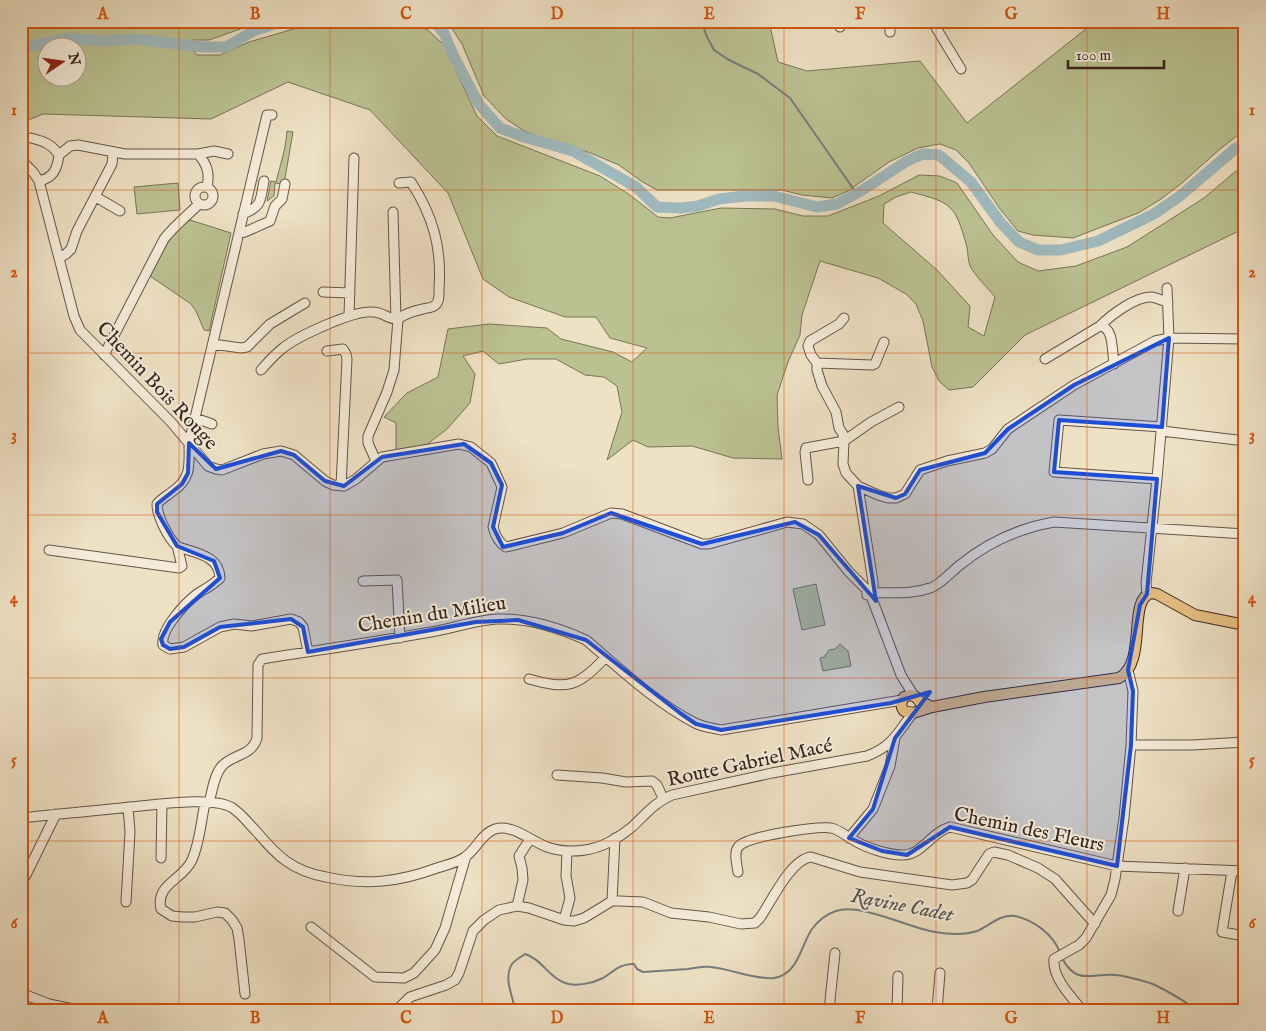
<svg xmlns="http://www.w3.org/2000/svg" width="1266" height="1031" font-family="'IM FELL English',serif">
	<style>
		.green { fill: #bbc292; stroke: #797458; fill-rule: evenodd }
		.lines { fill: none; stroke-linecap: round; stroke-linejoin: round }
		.stream { stroke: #757e7f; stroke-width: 2 }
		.river { stroke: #9fbabf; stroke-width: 11 }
		.minor-casing { stroke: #655448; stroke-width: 11 }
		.major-casing { stroke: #37251f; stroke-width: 12 }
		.minor { stroke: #f4ecd9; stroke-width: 9 }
		.major { stroke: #e7c082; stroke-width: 10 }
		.marked { fill: #1d4ed8; fill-opacity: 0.2; stroke: #1d4ed8; stroke-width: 4; stroke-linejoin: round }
		.grid { fill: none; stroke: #d6540e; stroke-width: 1; stroke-opacity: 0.55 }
		.labels { text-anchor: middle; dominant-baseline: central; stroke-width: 4; stroke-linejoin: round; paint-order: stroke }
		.street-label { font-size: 20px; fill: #37251f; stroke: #f4ecd9 }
		.water-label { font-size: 21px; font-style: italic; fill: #56524f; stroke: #f4ecd9 }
		.neatline { fill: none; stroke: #d6540e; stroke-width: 2 }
		.grid-label { font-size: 16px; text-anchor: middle; font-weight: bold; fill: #d6540e }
	</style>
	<rect width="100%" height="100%" fill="#eee1c4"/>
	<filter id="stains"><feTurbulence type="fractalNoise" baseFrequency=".004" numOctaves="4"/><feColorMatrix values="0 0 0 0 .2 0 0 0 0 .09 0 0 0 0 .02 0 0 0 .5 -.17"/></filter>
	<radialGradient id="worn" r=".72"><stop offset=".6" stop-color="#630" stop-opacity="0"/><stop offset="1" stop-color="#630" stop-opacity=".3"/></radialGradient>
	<path class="green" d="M 21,21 L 263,21 L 209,40 L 192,40 L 190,46 L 197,55 L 220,55 L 249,42 L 321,21 L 406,22 L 428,30 L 444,45 L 477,116 L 497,136 L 600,176 L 630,195 L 658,217 L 670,218 L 721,208 L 775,209 L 803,216 L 828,216 L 879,196 L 919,175 L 940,176 L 957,183 L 993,235 L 1018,262 L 1038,271 L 1076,266 L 1127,247 L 1204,198 L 1236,171 L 1245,169 L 1245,228 L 1025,335 L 973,387 L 949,390 L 939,381 L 932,367 L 923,321 L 916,304 L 906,294 L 878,278 L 820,261 L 802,315 L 800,335 L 788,362 L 777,395 L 778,427 L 782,459 L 733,458 L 692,446 L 648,447 L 633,440 L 607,460 L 622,412 L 617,386 L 604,377 L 585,375 L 556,359 L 527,359 L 499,364 L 483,351 L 463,356 L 475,374 L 470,403 L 447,429 L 425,446 L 396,452 L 396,423 L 384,417 L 407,393 L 438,377 L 448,329 L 489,324 L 547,328 L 561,339 L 613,352 L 632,362 L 647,348 L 610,338 L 596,317 L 565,317 L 509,297 L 483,279 L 448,193 L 370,110 L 288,82 L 211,119 L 43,114 L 21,123 ZM 48,48 L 78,48 L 78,78 L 48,78 ZM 911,192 C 953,203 955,205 967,247 C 968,253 968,261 970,266 C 975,276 988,288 995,297 L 984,336 L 968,327 L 970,306 L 937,270 L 883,223 L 884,204 L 896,197 Z
		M 447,21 L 769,21 L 778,62 L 807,71 L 920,61 L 967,123 L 1096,21 L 1245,21 L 1245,134 L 1239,134 L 1219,150 L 1182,183 L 1161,199 L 1138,213 L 1073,238 L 1033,235 L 1018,231 L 1000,209 L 969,163 L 956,150 L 940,144 L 918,148 L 889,162 L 848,191 L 832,198 L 802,195 L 782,190 L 657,190 L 641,181 L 619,165 L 588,152 L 550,141 L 524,131 L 506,119 L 484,96 L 462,44 Z
		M 287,131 L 293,132 L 284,184 L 275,183 L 274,196 L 267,201 L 271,181 L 276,182 C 280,166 286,148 287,131 Z
		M 178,183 L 180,210 L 137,214 L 134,187 Z
		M 190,220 L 231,233 L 209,331 L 204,330 L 196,311 L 191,304 L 150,276 C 161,255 169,233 190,220 Z
		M 816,584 L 825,625 L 802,630 L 793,589 Z
		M 840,644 L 848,651 L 851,666 L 823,671 L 820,658 L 824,657 L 829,650 L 835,649 Z"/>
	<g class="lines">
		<path class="stream" d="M 701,21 L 707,37 L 714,50 L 729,60 L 758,74 L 790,98 L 857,194
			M 1062,958 C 1077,987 1094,972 1116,975 C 1127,976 1140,980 1150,983 C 1166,989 1183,1001 1198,1010
			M 515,1010 C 513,996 503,978 512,964 C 515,960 521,957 525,954 C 542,959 549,978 565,983 C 576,987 593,983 603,978 C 613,972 621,963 634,964 L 637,969 L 643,972 C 658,971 673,970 688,969 C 696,968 704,966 711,967 C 731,969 756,980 774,978 C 798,975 801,945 812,929 C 818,921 827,914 836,911 C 858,902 910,928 935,932 C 947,934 965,935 977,931 C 989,926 1000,914 1015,916 C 1034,920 1054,935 1060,953"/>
		<path class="river" d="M 433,21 L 444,33 L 454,57 L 479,104 L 500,128 L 524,137 L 573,151 L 636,187 L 657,207 L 681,208 L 698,206 L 719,199 L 745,196 L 774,196 L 817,207 L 837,204 L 861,191 L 907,161 L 923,154 L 939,155 L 971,182 L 1000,222 L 1019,242 L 1038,250 L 1061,250 L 1098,241 L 1154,214 L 1180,196 L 1236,148 L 1245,144
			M 21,48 L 70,38 L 103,41 L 135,39 L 202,47 L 227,47 L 253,31 L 283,21"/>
		<defs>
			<path id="minor" d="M 890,21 L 890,32
				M 932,21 L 961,69
				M 840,27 L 843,21
				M 272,115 L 267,115 L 189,443 C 189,464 192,478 173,491 C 167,496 162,498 157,504 C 157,516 168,538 177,546 C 179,548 185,549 188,550 C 204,555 219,559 220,578 C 213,585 205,589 197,594 C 185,603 160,630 163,645 L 170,649 L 184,647 L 220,627 L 234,624 L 252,626 L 291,619 L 299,622 L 303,627 L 308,652
				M 31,138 C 43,141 52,144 59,155
				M 198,154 C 207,164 210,173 207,187
				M 21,160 L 33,172 L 39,181 L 74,316 L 80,330 L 171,422 L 203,460 L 208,466 L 216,469 L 222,470 L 263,454 L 281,451 L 294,455 L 325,481 L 333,485 L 344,486 L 356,479 L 382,457 L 459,444 L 471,447 L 491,463 L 502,487 L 493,527 C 495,535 499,543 506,547 L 563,533 L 611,513 L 622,514 L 702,544 L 709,544 L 787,522 L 803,524 L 819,535 L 849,572 L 867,590 L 867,595 L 871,596 L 901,675 L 914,696
				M 39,181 C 53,178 57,170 59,155 L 70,146 L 78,145 L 125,154 L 198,154 L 214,151 L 228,154
				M195 196a9 9 0 1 1 18 0a9 9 0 1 1-18 0Z
				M 96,197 L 120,211
				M 393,212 L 396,319
				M 243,214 C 263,206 260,200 264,181
				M 239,233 L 245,232 L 270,221 L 275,206 L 282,199 L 285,184
				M 59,258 L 66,254 L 71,249 L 77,231 L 112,164 L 113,153
				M 323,292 L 350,293
				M 349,316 L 354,158
				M 398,319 C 406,313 413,311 423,309 C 426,308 431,308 434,306 C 440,303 439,294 439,289 C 442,247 433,216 411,182 L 399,183
				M 1100,326 C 1111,315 1136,296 1152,297 C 1157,298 1163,301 1168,302
				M 213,344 L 241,348 L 247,347 L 270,324 L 305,303
				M 327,351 L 343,349 L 346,354 L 347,359 L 341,486
				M 104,355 L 164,239 C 175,225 187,216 199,204
				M 1045,359 L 1100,326 C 1114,327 1112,352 1114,364
				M 817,363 L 811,355 L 808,346 L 810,341 L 839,324 L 844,318
				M 261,370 C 268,362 275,354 283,348 C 298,336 354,310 373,312 C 383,312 389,320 398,319
				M 195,418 L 212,424
				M 1162,431 L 1245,441
				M 376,461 L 368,443 L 368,436 L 387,392 L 394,370 L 398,319
				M 1157,479 L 1054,472 L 1059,420 L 1162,427
				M 808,480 L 805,452 L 806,448 L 844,441 L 871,422 L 899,407
				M 858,486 L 878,495 L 888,498 L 896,498 L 905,494 L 920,470 L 947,461 L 985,453 L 992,449 L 1008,429 L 1074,385 L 1155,341 L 1169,338 L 1245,339
				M 49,550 L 179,568 L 182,566 L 177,546
				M 363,581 L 397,580 L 400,638
				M 873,593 C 892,592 911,595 930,588 C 939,586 952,571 960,565 C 987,543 1020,528 1054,522 L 1245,534
				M 873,593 L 873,582 L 858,486 L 846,473 L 843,464 L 844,441 L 843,434 L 839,428 L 836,412 L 822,386 L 817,370 L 817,363 L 872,365 L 875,364 L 884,342
				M 1147,594 L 1146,583 L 1157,479 L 1169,338 L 1167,288
				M 529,679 C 569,690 577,687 606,657
				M 1131,745 L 1192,745 L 1245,742
				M 557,775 L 602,778 L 626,782 L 652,781 L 657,785 L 663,798
				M 205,803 C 201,821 200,842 192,860 C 183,880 155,884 161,909 L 172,916 L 183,917 L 195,917 L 217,912 L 225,913 L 232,920 L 237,928 L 239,939 L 245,994
				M 209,803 C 212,792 214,775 222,766 C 233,754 252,756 257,738 L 258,665 L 262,659 C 319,650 375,642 431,632 C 454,628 476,620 498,619 C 529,618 559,628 586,640 C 620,669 656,703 695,723 C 703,727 712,728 721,730 L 902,700
				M 21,818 C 58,814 94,811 130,807 C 154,805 211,796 231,807 C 241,813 248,823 256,831 C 277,856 292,871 326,877 C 366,886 399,882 437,868 C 446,865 457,863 465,857 C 476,850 482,833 495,829 C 513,824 531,841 547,847 C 559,851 573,852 585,850 C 601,848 619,838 632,827 C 645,815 655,802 672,795 L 772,773 L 867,756 C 893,746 897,733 913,713
				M 849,838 L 873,809 L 890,766 L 895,738
				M 161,858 L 162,804
				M 1232,871 L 1222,932 L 1245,936
				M 738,872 C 737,864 733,852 739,846 C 748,836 817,826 831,828 C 840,830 847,837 855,841 C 867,848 888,855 902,855 C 923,855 931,832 950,827 L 1117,866 L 1245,871
				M 21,885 L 56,814
				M 612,901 L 615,838
				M 126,902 L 130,832 L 128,807
				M 517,906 L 523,880 L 522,868 L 519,856 L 530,839
				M 1178,911 L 1185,868
				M 564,920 L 570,898 L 566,876 L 567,851
				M 311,927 L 375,977 L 404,978 L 414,973 L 435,950 L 445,928 L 466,856
				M 21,993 L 49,1004 L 78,1010
				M 397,1010 L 410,997 L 446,985 L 455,980 L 459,973 L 473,931 L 484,920 L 499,910 L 517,906 L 529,908 L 564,920 L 574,921 L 584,918 L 612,901 L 619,901 L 643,902 L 671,913 L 709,917 L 741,924 L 755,923 L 760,918 C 771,902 791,859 811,857 L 860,872 L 952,885 L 967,883 L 972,880 L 989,854 L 994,852 L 1008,855 L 1038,868 L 1055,879 L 1095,924
				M 829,1010 L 835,953
				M 897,1010 L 898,976
				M 937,1010 L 940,973
				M 1082,1010 C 1071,997 1052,977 1054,959 L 1079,945 L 1086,938 L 1111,895 L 1115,879 L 1124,818 L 1131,745 L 1133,691 L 1128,670"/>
			<path id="major" d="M 932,707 L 919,701 L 916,697 L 911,695 L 904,697 C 901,702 900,706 904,711 L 913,713 L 932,707 L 984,697 L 1119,678 C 1148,662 1127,600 1151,593 L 1157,594 L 1195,615 L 1245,625"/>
		</defs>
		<use href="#minor" class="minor-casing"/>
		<use href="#major" class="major-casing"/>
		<use href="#minor" class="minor"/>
		<use href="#major" class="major"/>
	</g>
	<path class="marked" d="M 1169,338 L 1162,427 L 1059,420 L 1054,472 L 1157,479 L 1147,594 L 1140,605 L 1128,670 L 1133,691 L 1131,745 L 1117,866 L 950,827 L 907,855 L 882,851 L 849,838 L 873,809 L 895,738 L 930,692 L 891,703 L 721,730 L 696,724 L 680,713 L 586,640 L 518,620 L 476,622 L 308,652 L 303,627 L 291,619 L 220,627 L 184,647 L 170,649 L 163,645 L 161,639 L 170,622 L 220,578 L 214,561 L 177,546 L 157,512 L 157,504 L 182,484 L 188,473 L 189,443 L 216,469 L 281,451 L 294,455 L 325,481 L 344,486 L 382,457 L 464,444 L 491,463 L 502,485 L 493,527 L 503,547 L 563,533 L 611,513 L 702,544 L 795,522 L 819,535 L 876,601 L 858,486 L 896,498 L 905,494 L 920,470 L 985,453 L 1008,429 L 1074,385 Z"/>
	<path class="grid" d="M 179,21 L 179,1010M 330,21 L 330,1010M 482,21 L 482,1010M 633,21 L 633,1010M 784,21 L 784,1010M 936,21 L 936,1010M 1087,21 L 1087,1010M 21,190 L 1245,190M 21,353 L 1245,353M 21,515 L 1245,515M 21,678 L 1245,678M 21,841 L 1245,841"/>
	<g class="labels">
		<g class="street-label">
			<text transform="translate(157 386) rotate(47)">Chemin Bois Rouge</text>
			<text transform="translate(432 615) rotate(-9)">Chemin du Milieu</text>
			<text transform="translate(750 763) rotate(-12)">Route Gabriel Macé</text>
			<text transform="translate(1029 830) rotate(12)">Chemin des Fleurs</text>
		</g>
		<g class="water-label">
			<text transform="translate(902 906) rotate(11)">Ravine Cadet</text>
		</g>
	</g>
	<rect width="1266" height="1031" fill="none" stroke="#eee1c4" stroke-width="55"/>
	<g transform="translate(62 62) rotate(77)"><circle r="24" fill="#f4ecd9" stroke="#a89c8f"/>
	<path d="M0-4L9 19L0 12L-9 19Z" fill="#8f2418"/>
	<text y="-8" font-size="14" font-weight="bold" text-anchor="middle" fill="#37251f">N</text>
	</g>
	<path d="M1068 60v8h96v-8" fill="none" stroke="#37251f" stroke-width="2.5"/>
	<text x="1076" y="60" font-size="15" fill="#37251f" stroke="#f4ecd9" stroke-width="4" paint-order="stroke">100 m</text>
	<rect x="28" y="28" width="1210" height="976" class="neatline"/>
	<g class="grid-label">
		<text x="103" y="19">A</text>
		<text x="255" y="19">B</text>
		<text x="406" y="19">C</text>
		<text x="557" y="19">D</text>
		<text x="709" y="19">E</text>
		<text x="860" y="19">F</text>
		<text x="1011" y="19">G</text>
		<text x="1163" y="19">H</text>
		<text x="14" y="115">1</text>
		<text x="1252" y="115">1</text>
		<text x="14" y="277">2</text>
		<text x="1252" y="277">2</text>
		<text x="14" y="440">3</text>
		<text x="1252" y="440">3</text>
		<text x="14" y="603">4</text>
		<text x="1252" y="603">4</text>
		<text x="14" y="765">5</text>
		<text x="1252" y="765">5</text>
		<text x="14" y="928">6</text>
		<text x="1252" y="928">6</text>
		<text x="103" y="1023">A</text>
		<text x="255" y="1023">B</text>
		<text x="406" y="1023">C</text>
		<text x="557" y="1023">D</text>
		<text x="709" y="1023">E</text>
		<text x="860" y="1023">F</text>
		<text x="1011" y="1023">G</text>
		<text x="1163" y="1023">H</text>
	</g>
	<rect width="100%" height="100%" filter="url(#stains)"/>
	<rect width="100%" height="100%" fill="url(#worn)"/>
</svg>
